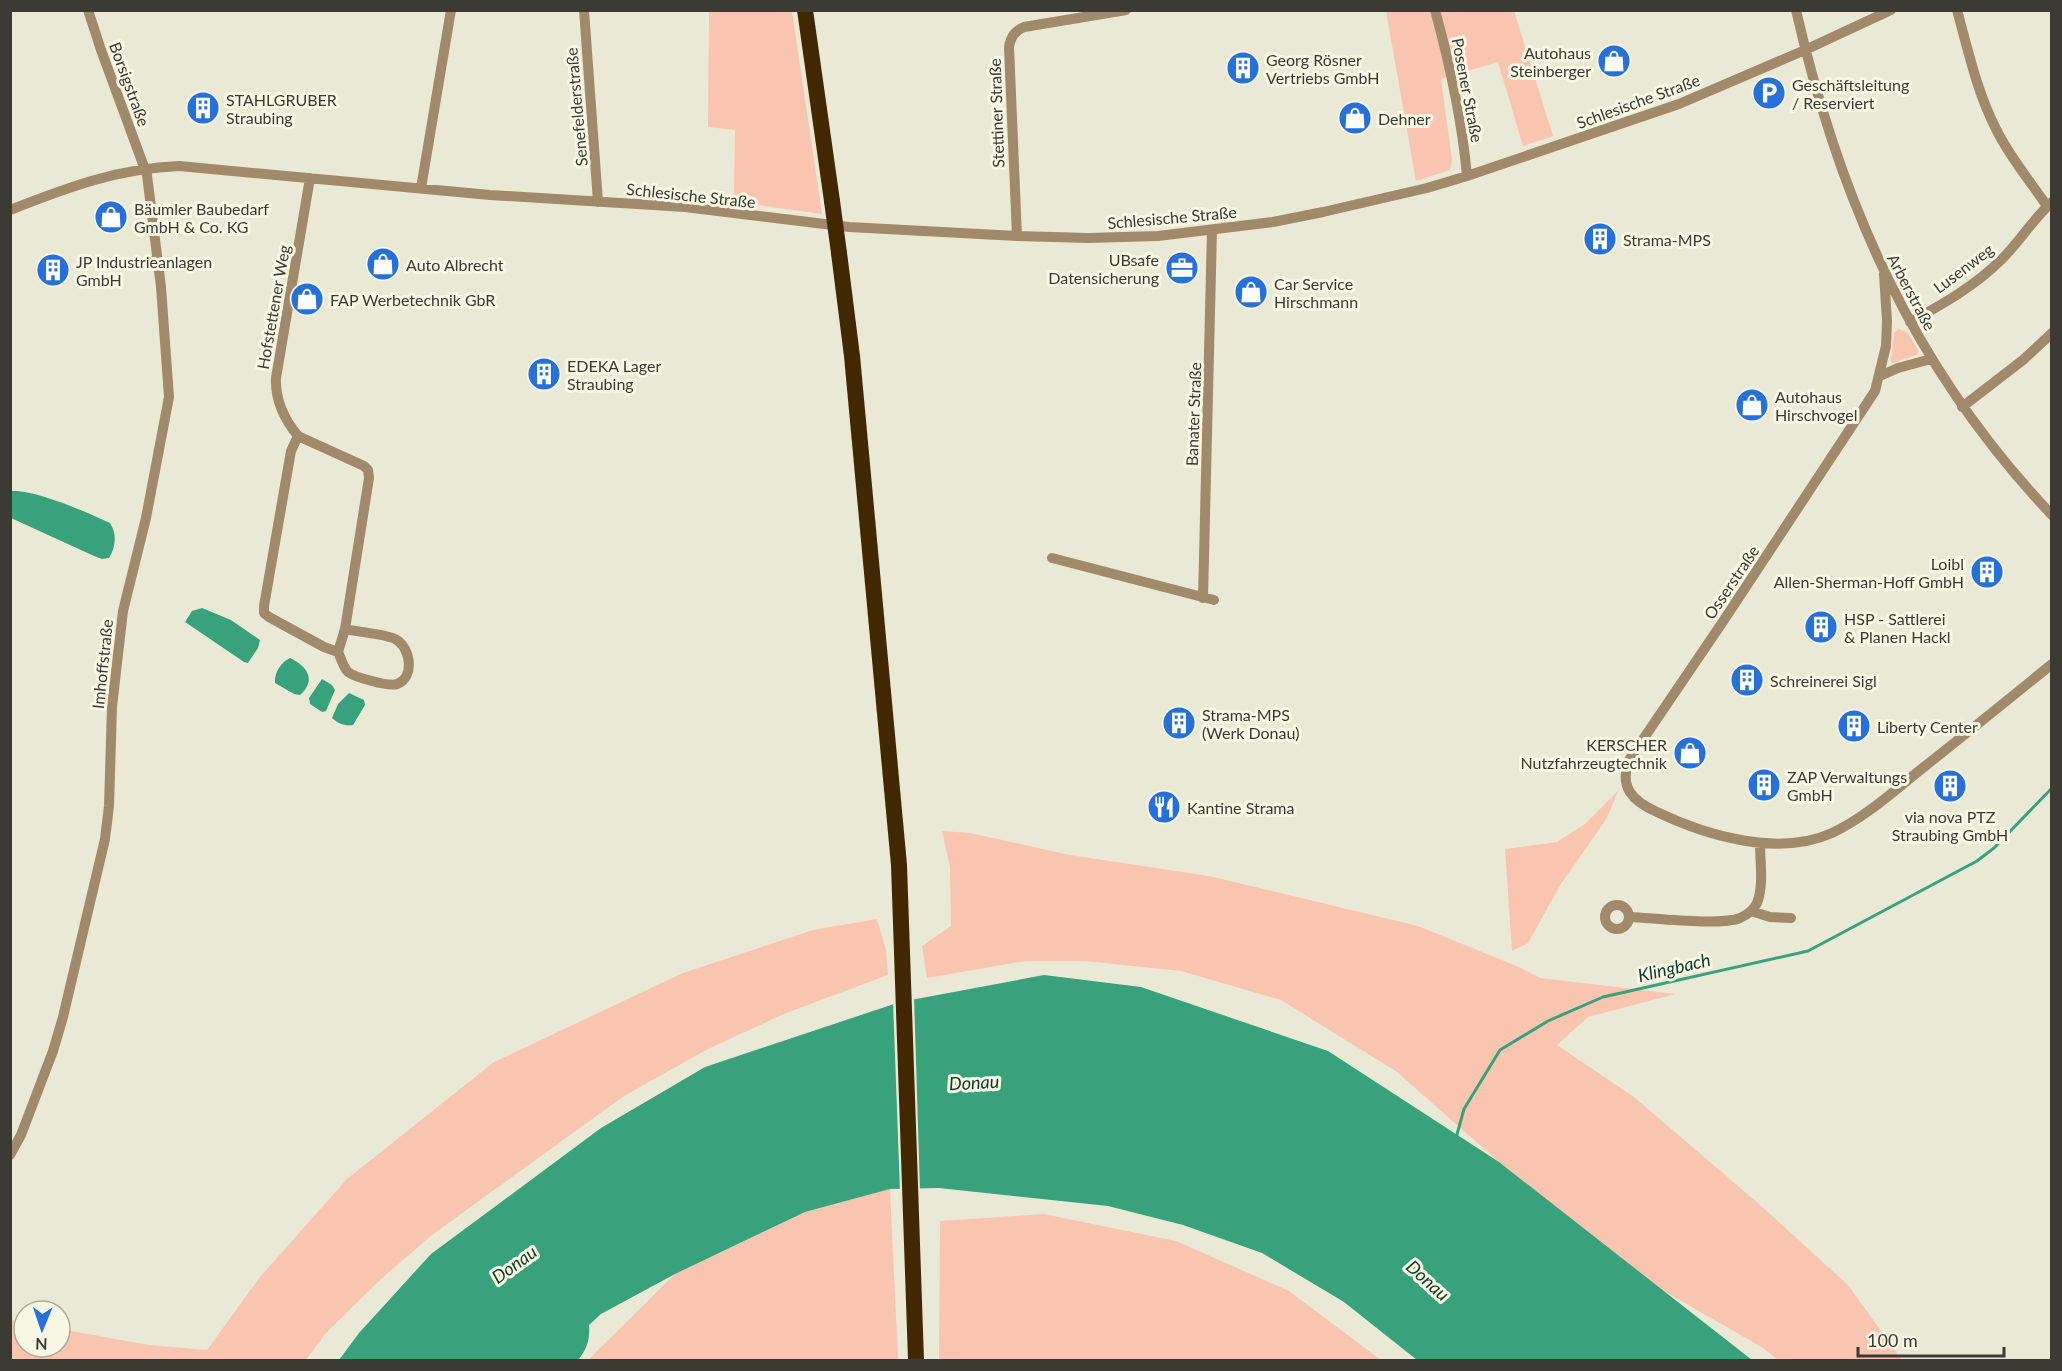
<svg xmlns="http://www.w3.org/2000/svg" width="2062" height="1371" font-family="Lato,sans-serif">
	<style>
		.green { fill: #f9c5b1 }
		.water { fill: #38a27d }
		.pier { fill: #eae9d6 }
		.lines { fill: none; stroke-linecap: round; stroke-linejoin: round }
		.stream { stroke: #38a27d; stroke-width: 3 }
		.minor { stroke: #a18a6c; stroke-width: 10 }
		.highway { stroke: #422800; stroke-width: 16 }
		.highway-bridge { stroke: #422800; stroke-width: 16 }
		.labels { text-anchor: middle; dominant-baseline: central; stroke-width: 6; stroke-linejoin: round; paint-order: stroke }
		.poi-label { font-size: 16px; fill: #3b3b33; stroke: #f8f7e3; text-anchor: start }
		.street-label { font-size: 16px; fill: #3b3b33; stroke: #f8f7e3 }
		.water-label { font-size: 18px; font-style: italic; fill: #0d3b2b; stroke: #f8f7e3 }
	</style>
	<rect width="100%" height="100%" fill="#eae9d6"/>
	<path class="green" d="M 709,11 L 792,11 L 822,214 L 734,202 L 735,130 L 708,127 Z
		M 1386,11 L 1514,11 L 1553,136 L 1523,146 L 1498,62 L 1441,79 L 1452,160 L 1450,170 L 1416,181 Z
		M 1899,329 L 1908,333 L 1919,352 L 1916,355 L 1893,363 L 1891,362 L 1894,333 Z
		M 1618,791 L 1607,818 L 1561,884 L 1528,943 L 1512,951 L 1505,849 L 1557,842 L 1585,824 Z
		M 942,831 L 970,833 L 1070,855 L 1209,876 L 1418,926 L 1519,967 L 1540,978 L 1675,994 L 1588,1017 L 1557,1045 L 1634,1097 L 1759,1204 L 1848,1285 L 1902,1360 L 1778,1360 L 1763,1348 L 1657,1287 L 1499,1162 L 1397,1072 L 1281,1000 L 1181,971 L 1085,961 L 1026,961 L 927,978 L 922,946 L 951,926 L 950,867 Z
		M 877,919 L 886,950 L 888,975 L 784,1014 L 708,1049 L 624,1096 L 432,1235 L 380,1280 L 326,1333 L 306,1360 L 11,1360 L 11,1320 L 24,1322 L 24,1347 L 60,1347 L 60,1329 L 149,1345 L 207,1350 L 260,1277 L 347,1179 L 494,1062 L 683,973 L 813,930 Z
		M 890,1189 L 898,1360 L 588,1360 L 675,1274 L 805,1212 Z
		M 1044,1214 L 1176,1241 L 1289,1291 L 1381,1360 L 939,1360 L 940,1221 Z"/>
	<path class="water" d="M 11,491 C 35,489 86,512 110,523 C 117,534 116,547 109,558 L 102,559 L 94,556 L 11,518 Z
		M 202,608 L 231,620 L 260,640 L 258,648 L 248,663 L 244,662 L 185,622 L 192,611 Z
		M 290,658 C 307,666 317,680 300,695 L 294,694 L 275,683 C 274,673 281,662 290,658 Z
		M 322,679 L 332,685 L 335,690 L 326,711 L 322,712 L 310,704 L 309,698 Z
		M 349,693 L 364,700 L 365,705 L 353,725 C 344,726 339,724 332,718 L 338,704 Z
		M 1044,975 L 1141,987 L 1328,1051 L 1499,1162 L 1752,1360 L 1417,1360 L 1344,1302 L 1262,1253 L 1183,1225 L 1108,1206 L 939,1188 L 890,1189 L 805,1212 L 675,1274 L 601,1314 L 589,1325 C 590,1340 587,1349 578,1360 L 339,1360 L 359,1333 L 431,1254 L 601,1128 L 705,1067 L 900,1002 Z"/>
	<path class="pier" d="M 914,996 L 920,1191 L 900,1191 L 893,1001 Z"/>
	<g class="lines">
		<path class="stream" d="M 1456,1138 L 1464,1109 L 1500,1050 L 1548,1021 L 1603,997 L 1808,951 L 1977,861 L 1994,848 L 2052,788"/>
		<path class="minor" d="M 584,10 L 598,202
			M 1435,10 C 1450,65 1462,120 1467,176
			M 1796,10 C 1840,203 1915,371 2052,515
			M 1957,10 C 1968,50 1977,92 1996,129 C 2009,156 2030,181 2047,206
			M 421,188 L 451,10
			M 10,210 C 66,188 119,168 179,166 L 490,195 L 685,207 L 849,227 L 1017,236 L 1088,238 L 1158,236 L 1273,222 L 1323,212 L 1427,188 L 1467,176 L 1679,104 L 1805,50 L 1891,10
			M 1017,236 L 1009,47 C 1011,36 1015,31 1024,27 L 1126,10
			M 1884,274 L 1887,321 L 1886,346 L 1875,391 L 1724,620 L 1629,760 C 1619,787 1632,801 1657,812 C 1707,836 1779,857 1832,833 C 1866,817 1895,790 1924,767 C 1967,733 2009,699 2052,664
			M 1910,322 C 1943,304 1975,286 2002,259 C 2020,241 2033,219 2052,202
			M 1880,376 L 1898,368 L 1931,359
			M 1962,407 L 2023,360 L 2052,333
			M 298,436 L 364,466 L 368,470 L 369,478 L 345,629 L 338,652 L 324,647 L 269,617 L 264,613 L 264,606 L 291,451 L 298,436 C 284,419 275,400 276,378 L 310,178
			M 1052,558 L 1214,600
			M 1203,598 L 1212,230
			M 338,652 C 341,658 343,667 348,672 C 354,677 389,687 397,684 C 415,678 411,647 395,639 C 386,634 357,632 345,629
			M1605 917a12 12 0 1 1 24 0a12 12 0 1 1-24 0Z
			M 1751,911 L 1770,917 L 1791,918
			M 1630,917 C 1654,918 1720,926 1740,918 C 1747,915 1754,909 1757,903 C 1764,885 1760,862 1760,843
			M 10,1155 L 21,1135 L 53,1051 L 63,1017 L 105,839 L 109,806 L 112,707 L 123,611 L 146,518 L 169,397 L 161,287 L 147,175 L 101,50 L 88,10"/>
		<path class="highway" d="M 805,10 L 832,201
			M 839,253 L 852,356 L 899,865 L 916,1360"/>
		<path class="highway-bridge" d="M 832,201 L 839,253"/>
	</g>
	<defs>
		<symbol id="shop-disc" viewBox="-11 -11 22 22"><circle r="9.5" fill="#2670db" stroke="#f8f7e3"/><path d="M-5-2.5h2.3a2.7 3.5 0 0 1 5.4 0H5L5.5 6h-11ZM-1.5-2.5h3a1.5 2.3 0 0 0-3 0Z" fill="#fff"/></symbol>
		<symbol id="building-disc" viewBox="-11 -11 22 22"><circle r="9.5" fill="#2670db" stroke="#f8f7e3"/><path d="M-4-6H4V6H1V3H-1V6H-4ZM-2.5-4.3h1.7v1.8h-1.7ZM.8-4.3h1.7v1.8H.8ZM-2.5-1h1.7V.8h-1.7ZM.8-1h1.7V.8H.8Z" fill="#fff"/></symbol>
		<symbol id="parking-disc" viewBox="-11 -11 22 22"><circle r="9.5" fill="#2670db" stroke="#f8f7e3"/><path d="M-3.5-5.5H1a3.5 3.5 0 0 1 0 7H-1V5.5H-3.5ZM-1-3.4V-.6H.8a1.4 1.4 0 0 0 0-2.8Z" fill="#fff"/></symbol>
		<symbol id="office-disc" viewBox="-11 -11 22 22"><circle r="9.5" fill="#2670db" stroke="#f8f7e3"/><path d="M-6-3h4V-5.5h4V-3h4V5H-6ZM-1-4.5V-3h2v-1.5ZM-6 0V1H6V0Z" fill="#fff"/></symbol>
		<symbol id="restaurant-disc" viewBox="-11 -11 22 22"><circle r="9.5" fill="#2670db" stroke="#f8f7e3"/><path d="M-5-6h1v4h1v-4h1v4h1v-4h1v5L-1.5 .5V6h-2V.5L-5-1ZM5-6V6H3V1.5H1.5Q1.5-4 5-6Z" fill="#fff"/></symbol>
	</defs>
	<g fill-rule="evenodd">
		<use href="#shop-disc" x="1595" y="42" width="38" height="38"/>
		<use href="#building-disc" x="1224" y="49" width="38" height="38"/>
		<use href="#parking-disc" x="1750" y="74" width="38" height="38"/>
		<use href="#building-disc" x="184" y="89" width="38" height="38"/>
		<use href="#shop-disc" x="1336" y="99" width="38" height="38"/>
		<use href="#shop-disc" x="92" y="198" width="38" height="38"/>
		<use href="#building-disc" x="1581" y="220" width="38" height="38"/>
		<use href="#shop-disc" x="364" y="245" width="38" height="38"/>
		<use href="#office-disc" x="1163" y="249" width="38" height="38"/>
		<use href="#building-disc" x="34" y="251" width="38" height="38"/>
		<use href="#shop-disc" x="1232" y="273" width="38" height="38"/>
		<use href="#shop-disc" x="288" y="280" width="38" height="38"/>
		<use href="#building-disc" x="525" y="355" width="38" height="38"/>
		<use href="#shop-disc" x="1733" y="386" width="38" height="38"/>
		<use href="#building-disc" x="1968" y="553" width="38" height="38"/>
		<use href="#building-disc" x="1802" y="608" width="38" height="38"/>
		<use href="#building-disc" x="1728" y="661" width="38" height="38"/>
		<use href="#building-disc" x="1160" y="704" width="38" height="38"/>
		<use href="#building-disc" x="1835" y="707" width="38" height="38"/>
		<use href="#shop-disc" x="1671" y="734" width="38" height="38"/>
		<use href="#building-disc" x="1745" y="766" width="38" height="38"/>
		<use href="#building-disc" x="1931" y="767" width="38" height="38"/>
		<use href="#restaurant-disc" x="1145" y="788" width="38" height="38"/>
	</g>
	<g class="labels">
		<g class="poi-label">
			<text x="1591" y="52" text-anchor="end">Autohaus<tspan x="1591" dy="18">Steinberger</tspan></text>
			<text x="1266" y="59">Georg Rösner<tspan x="1266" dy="18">Vertriebs GmbH</tspan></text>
			<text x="1792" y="84">Geschäftsleitung<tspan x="1792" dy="18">/ Reserviert</tspan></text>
			<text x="226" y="99">STAHLGRUBER<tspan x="226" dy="18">Straubing</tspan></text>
			<text x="1378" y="118">Dehner</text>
			<text x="134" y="208">Bäumler Baubedarf<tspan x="134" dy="18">GmbH &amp; Co. KG</tspan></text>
			<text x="1623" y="239">Strama-MPS</text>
			<text x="1159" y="259" text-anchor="end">UBsafe<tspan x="1159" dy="18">Datensicherung</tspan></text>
			<text x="76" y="261">JP Industrieanlagen<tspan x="76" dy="18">GmbH</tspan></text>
			<text x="406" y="264">Auto Albrecht</text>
			<text x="1274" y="283">Car Service<tspan x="1274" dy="18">Hirschmann</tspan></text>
			<text x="330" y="299">FAP Werbetechnik GbR</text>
			<text x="567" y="365">EDEKA Lager<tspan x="567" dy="18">Straubing</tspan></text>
			<text x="1775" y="396">Autohaus<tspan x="1775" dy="18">Hirschvogel</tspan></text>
			<text x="1964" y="563" text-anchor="end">Loibl<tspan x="1964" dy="18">Allen-Sherman-Hoff GmbH</tspan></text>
			<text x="1844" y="618">HSP - Sattlerei<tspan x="1844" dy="18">&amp; Planen Hackl</tspan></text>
			<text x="1770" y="680">Schreinerei Sigl</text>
			<text x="1202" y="714">Strama-MPS<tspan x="1202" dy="18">(Werk Donau)</tspan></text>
			<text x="1877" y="726">Liberty Center</text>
			<text x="1667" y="744" text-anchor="end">KERSCHER<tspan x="1667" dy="18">Nutzfahrzeugtechnik</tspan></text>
			<text x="1787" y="776">ZAP Verwaltungs<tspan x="1787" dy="18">GmbH</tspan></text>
			<text x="1187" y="807">Kantine Strama</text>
			<text x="1950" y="816" text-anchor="middle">via nova PTZ<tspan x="1950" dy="18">Straubing GmbH</tspan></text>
		</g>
		<g class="street-label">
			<text transform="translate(130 84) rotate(70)">Borsigstraße</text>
			<text transform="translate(1468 90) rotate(79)">Posener Straße</text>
			<text transform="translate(1638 101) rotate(-20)">Schlesische Straße</text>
			<text transform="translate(576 107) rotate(-95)">Senefelderstraße</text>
			<text transform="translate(996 113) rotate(-92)">Stettiner Straße</text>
			<text transform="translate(691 195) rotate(6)">Schlesische Straße</text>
			<text transform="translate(1172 217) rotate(-5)">Schlesische Straße</text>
			<text transform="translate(1963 268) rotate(-37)">Lusenweg</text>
			<text transform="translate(1912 292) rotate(62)">Arberstraße</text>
			<text transform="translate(273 307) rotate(-80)">Hofstettener Weg</text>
			<text transform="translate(1193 414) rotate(-88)">Banater Straße</text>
			<text transform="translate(1731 582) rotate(-56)">Osserstraße</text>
			<text transform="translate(102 664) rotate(-84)">Imhoffstraße</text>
		</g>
		<g class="water-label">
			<text transform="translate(1674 967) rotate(-13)">Klingbach</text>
			<text transform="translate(974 1082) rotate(-3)">Donau</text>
			<text transform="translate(514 1264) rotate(-36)">Donau</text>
			<text transform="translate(1428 1280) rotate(42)">Donau</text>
		</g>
	</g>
	<rect width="2062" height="1371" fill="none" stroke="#3b3b33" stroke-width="24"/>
	<g transform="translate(42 1329) rotate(182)"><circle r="28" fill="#f8f7e3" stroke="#acac9d" stroke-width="1.5"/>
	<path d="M0-4.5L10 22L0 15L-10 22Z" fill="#2670db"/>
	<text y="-9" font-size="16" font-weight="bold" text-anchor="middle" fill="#3b3b33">N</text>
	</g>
	<path d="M1858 1347v9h146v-9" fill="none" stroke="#3b3b33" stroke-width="3"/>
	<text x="1867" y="1347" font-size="18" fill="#3b3b33" stroke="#f8f7e3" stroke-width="4.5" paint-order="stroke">100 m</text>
</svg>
